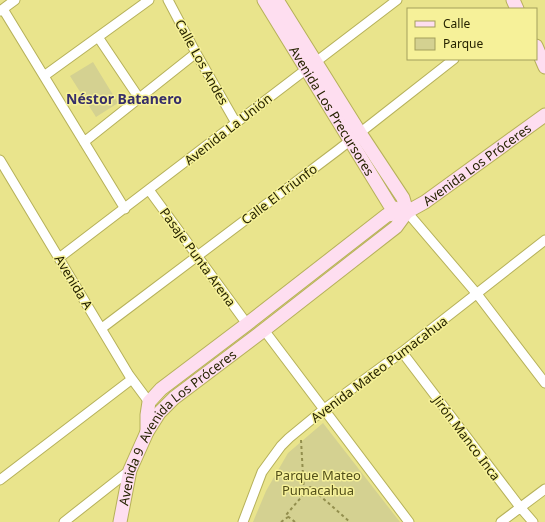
<svg xmlns="http://www.w3.org/2000/svg" width="545" height="522" font-family="'Noto Sans',sans-serif">
	<style>
		.green { fill: #d4d191 }
		.lines { fill: none; stroke-linecap: round; stroke-linejoin: round }
		.street-casing { stroke: #b6b15a; stroke-width: 11 }
		.secondary-casing { stroke: #b6b15a; stroke-width: 15 }
		.path { stroke: #928e4d; stroke-width: 2; stroke-dasharray: 3 3; stroke-linecap: butt }
		.street { stroke: #fff; stroke-width: 9 }
		.secondary { stroke: #fedef0; stroke-width: 13 }
		.labels { text-anchor: middle; dominant-baseline: central; stroke-width: 3; stroke-linejoin: round; paint-order: stroke }
		.street-label { font-size: 13px; fill: #262300; stroke: #f6f199 }
		.park-label { font-size: 13px; fill: #524f19; stroke: #f6f199 }
		.neighbourhood-label { font-size: 14px; font-weight: bold; fill: #362e69; stroke: #f6f199 }
	</style>
	<rect width="100%" height="100%" fill="#e9e48c"/>
	<path class="green" d="M 93,62 L 118,103 L 96,117 L 70,76 Z
		M 323,423 L 400,522 L 253,522 L 266,491 L 288,453 Z"/>
	<g class="lines">
		<defs>
			<path id="street" d="M 168,0 L 196,53 L 236,123
				M 3,9 L 125,209
				M 0,11 L 15,0
				M 98,37 L 139,98
				M 44,76 L 149,0
				M 84,142 L 196,53
				M 0,160 L 129,375 L 149,402
				M 149,190 L 247,324
				M 407,212 L 477,294 L 545,383
				M 59,258 L 397,0
				M 102,328 L 338,150 L 454,59
				M 264,330 L 409,522
				M 402,352 L 520,507 L 533,522
				M 0,480 L 132,379
				M 64,522 L 130,470
				M 243,522 L 262,472 L 281,446 L 289,438 L 323,410 L 402,352 L 545,240
				M 501,522 L 545,489"/>
			<g id="secondary">
				<path id="s1" d="M 264,0 L 391,207 L 407,212"/>
				<path d="M 277,0 L 360,133 L 403,198 L 407,212"/>
				<path d="M 513,0 L 517,9"/>
				<path d="M 536,46 L 545,67"/>
				<path id="s2" d="M 147,432 L 147,415 L 149,402 L 161,389 L 247,324 L 387,215 L 407,212 L 425,202 L 545,115"/>
				<path id="s3" d="M 120,522 L 130,470 L 147,432 L 159,413 L 174,398 L 264,330 L 396,227 L 407,212"/>
			</g>
		</defs>
		<use href="#street" class="street-casing"/>
		<use href="#secondary" class="secondary-casing"/>
		<path class="path" d="M 301,440 L 304,493
			M 281,522 L 288,517
			M 295,522 L 286,515 L 310,487 L 350,522"/>
		<use href="#street" class="street"/>
		<use href="#secondary" class="secondary"/>
	</g>
	<g class="labels">
		<g class="street-label">
			<text transform="translate(202 62) rotate(61)">Calle Los Andes</text>
			<text stroke="none"><textPath href="#s1" startOffset="130">Avenida Los Precursores</textPath></text>
			<text transform="translate(228 129) rotate(-38)">Avenida La Unión</text>
			<text stroke="none"><textPath href="#s2" startOffset="438">Avenida Los Próceres</textPath></text>
			<text transform="translate(279 194) rotate(-37)">Calle El Triunfo</text>
			<text transform="translate(198 257) rotate(54)">Pasaje Punta Arena</text>
			<text transform="translate(74 282) rotate(59)">Avenida A</text>
			<text transform="translate(379 369) rotate(-37)">Avenida Mateo Pumacahua</text>
			<text stroke="none"><textPath href="#s3" startOffset="149">Avenida Los Próceres</textPath></text>
			<text transform="translate(467 438) rotate(53)">Jirón Manco Inca</text>
			<text stroke="none"><textPath href="#s3" startOffset="47">Avenida 9</textPath></text>
		</g>
		<g class="park-label">
			<text x="318" y="475">Parque Mateo<tspan x="318" dy="15">Pumacahua</tspan></text>
		</g>
		<g class="neighbourhood-label">
			<text x="124" y="98">Néstor Batanero</text>
		</g>
	</g>
	<rect x="407" y="8" width="130" height="52" fill="#f6f199" stroke="#a39f5c"/>
	<rect x="415" y="21" width="20" height="6" fill="#fedef0" stroke="#a39f5c"/>
	<text x="443" y="28" font-size="12" fill="#262300">Calle</text>
	<rect x="415" y="38" width="20" height="12" fill="#d4d191" stroke="#a39f5c"/>
	<text x="443" y="48" font-size="12" fill="#262300">Parque</text>
</svg>
